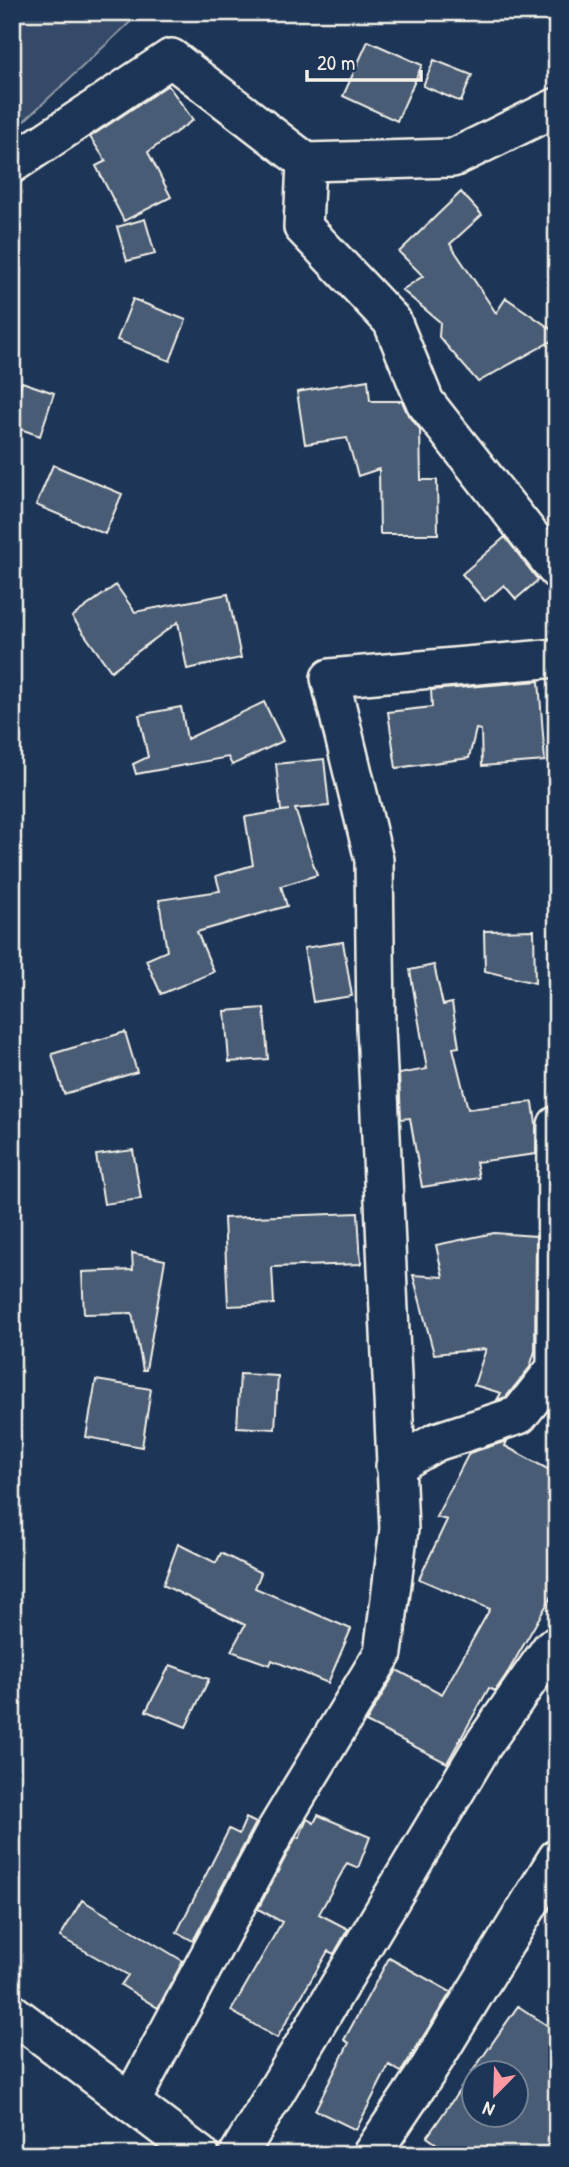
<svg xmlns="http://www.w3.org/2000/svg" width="569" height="2167" font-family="'Patrick Hand',sans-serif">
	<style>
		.green { fill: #354a67; stroke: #949ea8; stroke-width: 2 }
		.building { fill: #485b74; stroke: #f4f1e8; stroke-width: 2; fill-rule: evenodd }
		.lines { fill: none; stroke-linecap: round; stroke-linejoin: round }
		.minor-casing { stroke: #f4f1e8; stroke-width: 42 }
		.minor { stroke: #1d3557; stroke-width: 37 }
	</style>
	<rect width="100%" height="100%" fill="#1d3557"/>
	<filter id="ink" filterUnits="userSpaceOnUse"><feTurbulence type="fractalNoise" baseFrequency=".0143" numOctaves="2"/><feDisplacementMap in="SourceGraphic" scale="14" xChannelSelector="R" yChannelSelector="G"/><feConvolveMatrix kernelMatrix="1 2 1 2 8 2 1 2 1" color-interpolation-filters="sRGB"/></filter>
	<g filter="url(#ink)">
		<path class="green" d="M 12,12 L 141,12 L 23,122 L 12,120 Z"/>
		<path class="building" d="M 368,41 L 422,65 L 397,121 L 343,96 Z
			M 434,60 L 472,75 L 461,102 L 423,86 Z
			M 168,85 L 193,120 L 148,152 L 171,197 L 124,221 L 96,166 L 106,161 L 90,137 Z
			M 461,192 L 482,215 L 450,244 L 496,313 L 506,298 L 557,333 L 557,338 L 478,382 L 439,337 L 440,322 L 402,290 L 423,276 L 399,252 Z
			M 145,219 L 155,254 L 127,261 L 117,227 Z
			M 133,299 L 186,320 L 170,361 L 117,340 Z
			M 368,380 L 370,401 L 402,401 L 408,415 L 420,429 L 421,480 L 437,480 L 438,534 L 380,534 L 379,469 L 358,476 L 347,438 L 305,444 L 297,392 Z
			M 22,382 L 54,393 L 40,436 L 12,426 L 12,411 Z
			M 53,465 L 122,494 L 105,534 L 36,505 Z
			M 505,537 L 538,580 L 516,599 L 504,585 L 485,601 L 462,574 Z
			M 116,585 L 135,612 L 228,594 L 241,658 L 187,669 L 178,622 L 111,671 L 72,617 Z
			M 539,681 L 545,761 L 482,766 L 481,730 L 476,729 L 469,758 L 396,768 L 388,712 L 432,707 L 431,690 Z
			M 264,702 L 283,741 L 232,765 L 228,757 L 136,774 L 133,764 L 148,757 L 139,715 L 181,707 L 187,739 Z
			M 324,759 L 329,806 L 295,809 L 317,875 L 281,886 L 287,906 L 197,932 L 214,972 L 161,994 L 146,960 L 167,951 L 159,900 L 220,891 L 216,876 L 253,865 L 245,817 L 289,810 L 281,811 L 276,764 Z
			M 534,930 L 535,983 L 485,971 L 484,931 Z
			M 343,942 L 352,996 L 313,1002 L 304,948 Z
			M 434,965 L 443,1005 L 452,1003 L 459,1047 L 453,1048 L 468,1109 L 533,1102 L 536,1124 L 536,1154 L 476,1162 L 479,1178 L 422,1187 L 410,1118 L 401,1119 L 399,1074 L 427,1069 L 410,970 Z
			M 264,1008 L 268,1059 L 229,1062 L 225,1011 Z
			M 125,1032 L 137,1072 L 64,1094 L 52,1054 Z
			M 133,1150 L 141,1199 L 104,1204 L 96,1155 Z
			M 358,1213 L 361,1264 L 272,1267 L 274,1304 L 228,1306 L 224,1218 Z
			M 494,1233 L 536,1236 L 535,1351 L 530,1367 L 506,1397 L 497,1400 L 501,1393 L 474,1385 L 486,1349 L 434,1354 L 413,1275 L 443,1277 L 436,1245 Z
			M 132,1253 L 165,1260 L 146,1370 L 143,1370 L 132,1313 L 84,1314 L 82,1272 L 133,1270 Z
			M 240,1374 L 278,1376 L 275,1429 L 237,1427 Z
			M 96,1380 L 151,1389 L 142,1447 L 86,1437 Z
			M 507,1441 L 505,1446 L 557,1474 L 557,1587 L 508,1672 L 495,1691 L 489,1688 L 447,1763 L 366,1722 L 397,1670 L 442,1694 L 490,1609 L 419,1579 L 447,1520 L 436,1517 L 469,1453 Z
			M 178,1544 L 216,1563 L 221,1553 L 261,1573 L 255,1588 L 351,1629 L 328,1683 L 272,1660 L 270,1665 L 231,1651 L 245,1625 L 163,1585 Z
			M 170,1665 L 209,1679 L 186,1727 L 146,1711 Z
			M 318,1815 L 370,1837 L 358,1868 L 347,1863 L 319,1914 L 348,1929 L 334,1954 L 328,1951 L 277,2038 L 231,2011 L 282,1922 L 258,1909 L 296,1837 L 299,1838 L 307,1819 L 314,1823 Z
			M 246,1818 L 256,1823 L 193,1941 L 177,1932 L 229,1829 L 239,1834 Z
			M 82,1900 L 183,1961 L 158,2008 L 121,1985 L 128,1975 L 60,1937 Z
			M 389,1958 L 451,1992 L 401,2072 L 389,2065 L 356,2130 L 315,2110 L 349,2043 L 344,2040 Z
			M 518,2006 L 557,2032 L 557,2135 L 543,2155 L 452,2155 L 427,2137 ZM 474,2073 L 516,2073 L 516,2115 L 474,2115 Z"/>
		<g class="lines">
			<defs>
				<path id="minor" d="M 306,162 L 303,227 L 392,321 L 425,402 L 557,570
					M 12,164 L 171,58 L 306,162 L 453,158 L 557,107
					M 395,1466 L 436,1442 L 519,1415 L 556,1368 L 557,1125
					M 12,2013 L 200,2155
					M 131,2102 L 279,1825 L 383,1653 L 399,1529 L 376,1027 L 374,860 L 330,678 L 557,658
					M 238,2155 L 483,1745 L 551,1648
					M 371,2155 L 428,2070 L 557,1858"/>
			</defs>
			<use href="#minor" class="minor-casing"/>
			<use href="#minor" class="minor"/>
		</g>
	</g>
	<rect width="569" height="2167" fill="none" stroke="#1d3557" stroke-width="42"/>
	<rect x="21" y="21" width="527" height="2125" fill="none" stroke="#f4f1e8" stroke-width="2.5" filter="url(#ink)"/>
	<g transform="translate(495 2094) rotate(203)"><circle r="33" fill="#1d3557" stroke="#738091" stroke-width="2"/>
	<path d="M0-5L12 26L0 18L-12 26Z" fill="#ff9aa2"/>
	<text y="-10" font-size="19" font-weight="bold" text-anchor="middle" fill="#f4f1e8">N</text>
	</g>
	<path d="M307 70v10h114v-10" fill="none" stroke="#f4f1e8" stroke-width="3.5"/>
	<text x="317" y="70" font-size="21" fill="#f4f1e8" stroke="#1d3557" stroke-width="5" paint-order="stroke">20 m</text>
</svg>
